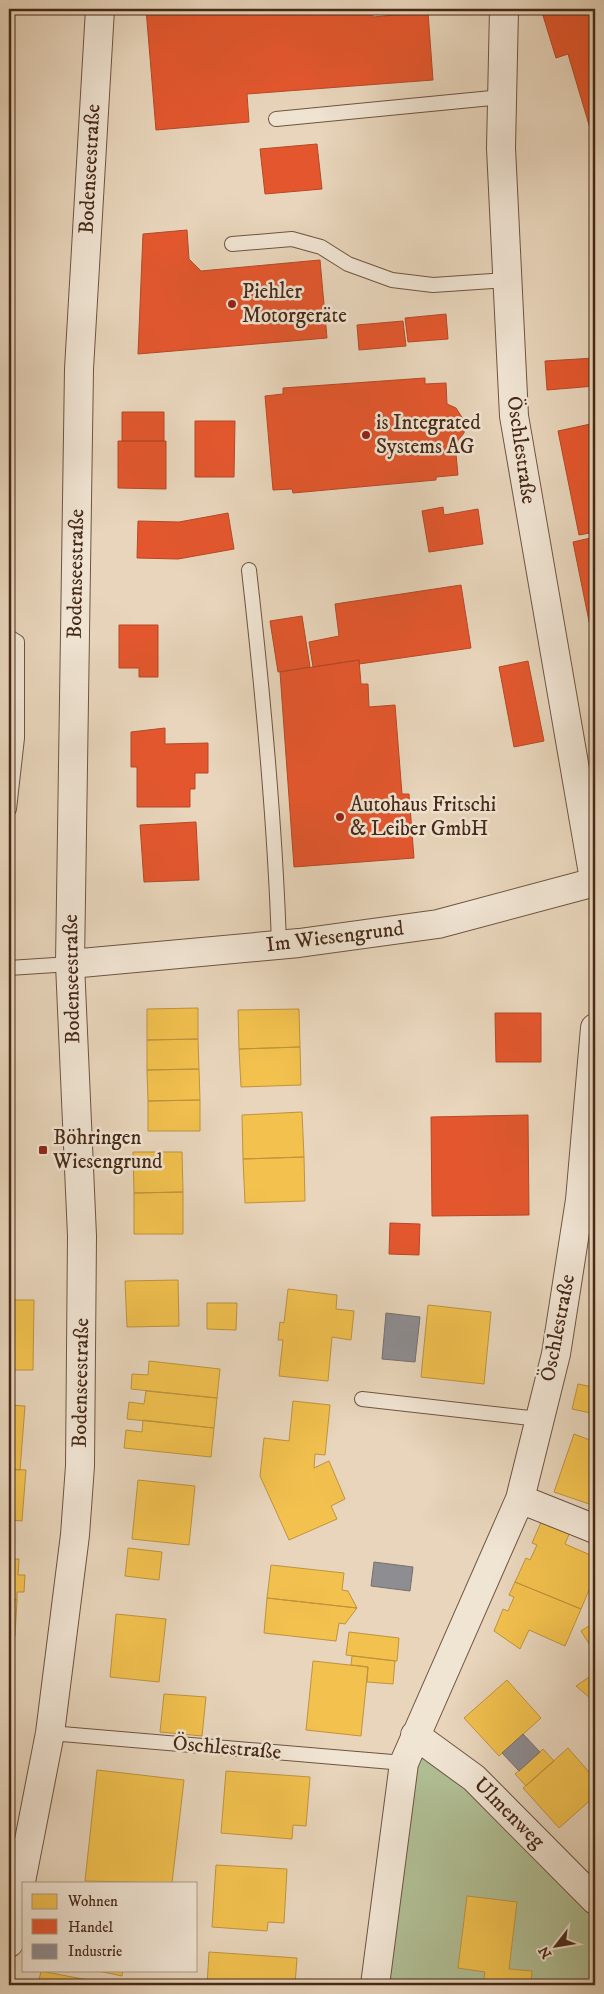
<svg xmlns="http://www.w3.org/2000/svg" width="604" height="1994" font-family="'IM FELL DW Pica',serif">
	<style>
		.green { fill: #b0be94; stroke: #7c7456 }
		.homes { fill: #f2c14e; stroke: #bf933e }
		.shops { fill: #e4572e; stroke: #b54927 }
		.industry { fill: #8d8d92; stroke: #786f6d }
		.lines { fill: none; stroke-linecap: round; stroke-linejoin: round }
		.service-casing { stroke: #6f5440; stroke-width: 16 }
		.minor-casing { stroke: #6f5440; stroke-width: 30 }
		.tertiary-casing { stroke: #6f5440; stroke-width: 30 }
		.service { stroke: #f0e4d3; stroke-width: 14 }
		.minor { stroke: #f0e4d3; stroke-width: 28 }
		.tertiary { stroke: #f0e4d3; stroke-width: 28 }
		.poi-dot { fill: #8f2418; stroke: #f0e4d3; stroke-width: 2 }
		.labels { text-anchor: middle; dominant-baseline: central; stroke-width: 5; stroke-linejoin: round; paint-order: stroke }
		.street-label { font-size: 21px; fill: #472917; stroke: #f0e4d3 }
		.poi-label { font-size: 21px; fill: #472917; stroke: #f0e4d3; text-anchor: start }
	</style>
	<rect width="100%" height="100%" fill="#e8d5bb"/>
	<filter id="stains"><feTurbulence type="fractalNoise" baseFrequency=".004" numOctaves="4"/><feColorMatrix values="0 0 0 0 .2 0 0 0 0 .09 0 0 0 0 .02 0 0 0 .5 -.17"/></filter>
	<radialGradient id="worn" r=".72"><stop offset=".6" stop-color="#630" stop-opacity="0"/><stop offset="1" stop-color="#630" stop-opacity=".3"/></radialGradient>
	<path class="green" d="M 415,1735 L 595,1900 L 595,1985 L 375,1985 Z"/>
	<path class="homes" d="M 198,1008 L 198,1039 L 147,1040 L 147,1009 Z
		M 299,1009 L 300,1047 L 239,1049 L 238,1010 Z
		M 198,1039 L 199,1069 L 147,1070 L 147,1040 Z
		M 300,1047 L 301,1085 L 241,1087 L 239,1049 Z
		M 199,1069 L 200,1100 L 148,1101 L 147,1070 Z
		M 200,1100 L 200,1131 L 148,1131 L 148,1101 Z
		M 302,1112 L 304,1157 L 243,1159 L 242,1115 Z
		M 133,1152 L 182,1152 L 183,1192 L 134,1193 Z
		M 304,1157 L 305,1201 L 245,1203 L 243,1159 Z
		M 183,1192 L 183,1234 L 134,1234 L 134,1193 Z
		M 178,1280 L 179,1326 L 127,1327 L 125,1281 Z
		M 288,1289 L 337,1295 L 336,1309 L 354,1311 L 351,1340 L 332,1337 L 328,1381 L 279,1376 L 283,1340 L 278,1340 L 280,1322 L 284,1323 Z
		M 9,1300 L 34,1300 L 33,1370 L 9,1370 Z
		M 207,1303 L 237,1303 L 236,1330 L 207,1329 Z
		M 428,1305 L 491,1312 L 484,1384 L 421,1377 Z
		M 149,1361 L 220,1369 L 217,1398 L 131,1389 L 132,1374 L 148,1375 Z
		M 595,1370 L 595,1414 L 572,1409 L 578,1384 L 592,1387 Z
		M 146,1391 L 217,1398 L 214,1428 L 127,1419 L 129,1402 L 144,1404 Z
		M 293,1401 L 330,1405 L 325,1455 L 315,1454 L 314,1468 L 329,1461 L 345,1499 L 331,1506 L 337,1519 L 289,1540 L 260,1476 L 264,1438 L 289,1441 Z
		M 9,1405 L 25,1406 L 20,1470 L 9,1469 Z
		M 143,1420 L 214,1428 L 211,1457 L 124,1448 L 126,1430 L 142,1432 Z
		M 574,1434 L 595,1442 L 595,1506 L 554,1492 Z
		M 9,1469 L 26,1470 L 22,1521 L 9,1520 Z
		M 138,1480 L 195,1486 L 189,1545 L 132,1539 Z
		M 542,1520 L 570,1532 L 565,1544 L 595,1557 L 595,1576 L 581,1609 L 515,1582 L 526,1558 L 530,1560 L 537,1545 L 532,1543 Z
		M 128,1548 L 162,1552 L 159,1580 L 125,1576 Z
		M 9,1559 L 19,1559 L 18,1575 L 25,1575 L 24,1592 L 17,1592 L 17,1600 L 9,1599 Z
		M 271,1565 L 344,1573 L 342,1590 L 348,1591 L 357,1608 L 267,1598 Z
		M 515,1582 L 581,1609 L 565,1646 L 529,1630 L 520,1649 L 494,1631 L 503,1609 L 508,1611 L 514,1597 L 509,1595 Z
		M 267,1598 L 357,1608 L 345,1624 L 339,1623 L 336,1641 L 264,1633 Z
		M 9,1599 L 17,1600 L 15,1636 L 9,1636 Z
		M 116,1614 L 166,1619 L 159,1682 L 110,1677 Z
		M 595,1622 L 595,1653 L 581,1631 Z
		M 349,1632 L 399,1638 L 397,1661 L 346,1655 Z
		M 352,1656 L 395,1661 L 393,1684 L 367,1682 L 368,1667 L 351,1665 Z
		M 313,1661 L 368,1667 L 361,1736 L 306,1730 Z
		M 595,1673 L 595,1695 L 590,1698 L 576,1686 Z
		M 507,1680 L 541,1718 L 499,1756 L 464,1718 Z
		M 164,1694 L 206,1697 L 202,1736 L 160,1732 Z
		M 568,1748 L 595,1779 L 595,1796 L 559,1828 L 523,1788 Z
		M 543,1749 L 554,1761 L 526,1786 L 515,1774 Z
		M 97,1770 L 184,1780 L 172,1883 L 85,1881 Z
		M 226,1771 L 310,1777 L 306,1826 L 293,1825 L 292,1839 L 221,1833 Z
		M 216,1865 L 287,1869 L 284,1923 L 268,1922 L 267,1931 L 212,1927 Z
		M 467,1896 L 517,1902 L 509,1969 L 532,1971 L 531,1985 L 483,1985 L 485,1972 L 458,1968 Z
		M 209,1952 L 297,1958 L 295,1985 L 207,1985 Z
		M 93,1970 L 123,1970 L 122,1976 Z
		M 41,1971 L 93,1981 L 92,1985 L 38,1985 Z"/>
	<path class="shops" d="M 146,9 L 372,9 L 373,17 L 428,12 L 433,80 L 247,94 L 249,122 L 156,130 Z
		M 541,9 L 595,9 L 595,145 L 568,54 L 556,58 Z
		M 317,144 L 322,189 L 265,194 L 260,149 Z
		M 187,230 L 189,259 L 201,271 L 320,260 L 327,338 L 138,354 L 143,234 Z
		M 446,314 L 448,339 L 408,342 L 405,318 Z
		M 403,321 L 406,346 L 359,350 L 357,325 Z
		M 595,358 L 595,386 L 547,390 L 545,361 Z
		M 425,378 L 425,384 L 446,383 L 447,404 L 456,408 L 465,422 L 464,433 L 455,444 L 458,475 L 436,477 L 436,480 L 293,493 L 292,489 L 273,490 L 265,396 L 283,394 L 283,388 Z
		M 122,412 L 164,412 L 164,441 L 122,441 Z
		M 195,421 L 235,421 L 234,477 L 195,477 Z
		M 595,423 L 595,532 L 579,535 L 558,431 Z
		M 118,441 L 166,441 L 166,489 L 118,488 Z
		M 443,507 L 444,515 L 478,509 L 483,544 L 429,552 L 422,511 Z
		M 228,513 L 234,549 L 178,559 L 137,558 L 138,521 L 179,522 Z
		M 595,537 L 595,625 L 590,626 L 573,542 Z
		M 461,585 L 471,648 L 359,664 L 359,660 L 313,667 L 309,642 L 339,636 L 335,604 Z
		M 302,616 L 310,667 L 278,672 L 270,621 Z
		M 119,625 L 158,625 L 158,677 L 139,677 L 139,668 L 119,668 Z
		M 359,660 L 361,684 L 368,684 L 369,707 L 395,705 L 402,794 L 409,794 L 414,858 L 294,867 L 280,672 Z
		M 528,661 L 544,741 L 514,747 L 499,667 Z
		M 165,728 L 165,744 L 208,743 L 208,773 L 195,773 L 195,789 L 190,789 L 190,807 L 137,807 L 137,767 L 131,767 L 131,732 Z
		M 196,822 L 199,880 L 144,882 L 140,825 Z
		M 495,1013 L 541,1013 L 541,1062 L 496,1062 Z
		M 528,1115 L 529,1215 L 432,1216 L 431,1117 Z
		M 390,1223 L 420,1224 L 419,1255 L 389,1254 Z"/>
	<path class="industry" d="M 386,1313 L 420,1317 L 415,1362 L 382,1359 Z
		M 374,1562 L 413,1567 L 410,1591 L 371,1586 Z
		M 523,1734 L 540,1752 L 519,1771 L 502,1753 Z"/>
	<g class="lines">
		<defs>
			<path id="service" d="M 276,119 L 502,97
				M 232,244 L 292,239 L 321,247 L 348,264 L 392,280 L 433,285 L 507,280
				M 249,570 C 263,694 275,820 279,945
				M 9,637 L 17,642 L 17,738 L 9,809
				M 9,968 L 70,964
				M 362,1399 L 539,1419
				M 50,1733 L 404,1763"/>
			<path id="minor" d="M 504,9 L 501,148 L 514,416 L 595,885
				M 70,964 L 299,943 L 438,924 L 595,882
				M 520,1499 L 595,1529
				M 415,1735 L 474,1778 L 595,1900
				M 375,1985 L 404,1763 L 520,1499 L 556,1354 L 580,1200 L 595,1028"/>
			<path id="tertiary" d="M 9,1943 L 50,1733 L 75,1535 L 80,1466 L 82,1236 L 70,964 L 79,369 L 100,9"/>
		</defs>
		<use href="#service" class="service-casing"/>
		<use href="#minor" class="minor-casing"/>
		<use href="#tertiary" class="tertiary-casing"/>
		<use href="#service" class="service"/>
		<use href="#minor" class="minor"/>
		<use href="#tertiary" class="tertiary"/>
	</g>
	<g class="poi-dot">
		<circle cx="232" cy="304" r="5"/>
		<circle cx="366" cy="435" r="5"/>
		<circle cx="340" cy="817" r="5"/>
		<rect x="38" y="1145" width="10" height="10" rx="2.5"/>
	</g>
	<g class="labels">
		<g class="street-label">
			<text transform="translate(90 169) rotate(-87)">Bodenseestraße</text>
			<text transform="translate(521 450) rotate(82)">Öschlestraße</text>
			<text transform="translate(76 574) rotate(-89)">Bodenseestraße</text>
			<text transform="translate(335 937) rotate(-7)">Im Wiesengrund</text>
			<text transform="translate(72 979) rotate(-91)">Bodenseestraße</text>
			<text transform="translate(558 1328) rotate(-79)">Öschlestraße</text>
			<text transform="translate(81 1383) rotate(-89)">Bodenseestraße</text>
			<text transform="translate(227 1748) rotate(5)">Öschlestraße</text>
			<text transform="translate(509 1813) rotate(45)">Ulmenweg</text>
		</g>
		<g class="poi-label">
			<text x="242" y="292">Piehler<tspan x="242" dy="24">Motorgeräte</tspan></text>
			<text x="376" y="423">is Integrated<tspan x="376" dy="24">Systems AG</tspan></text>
			<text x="350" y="805">Autohaus Fritschi<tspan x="350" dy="24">&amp; Leiber GmbH</tspan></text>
			<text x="53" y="1138">Böhringen<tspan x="53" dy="24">Wiesengrund</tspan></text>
		</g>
	</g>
	<rect width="604" height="1994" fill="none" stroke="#e8d5bb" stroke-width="30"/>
	<rect x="10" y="10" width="584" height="1974" fill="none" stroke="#472917" stroke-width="2.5"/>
	<rect x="15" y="15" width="574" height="1964" fill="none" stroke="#472917"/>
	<rect x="22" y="1882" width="175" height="90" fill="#f0e4d3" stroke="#ac9988"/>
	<rect x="32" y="1894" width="25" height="15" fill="#f2c14e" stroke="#ac9988"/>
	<text x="68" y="1906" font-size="15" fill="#472917">Wohnen</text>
	<rect x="32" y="1919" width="25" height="15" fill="#e4572e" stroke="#ac9988"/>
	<text x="68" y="1932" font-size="15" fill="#472917">Handel</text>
	<rect x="32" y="1944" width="25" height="15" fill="#8d8d92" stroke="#ac9988"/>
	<text x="68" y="1956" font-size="15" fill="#472917">Industrie</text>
	<g transform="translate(556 1946) rotate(239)" stroke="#f0e4d3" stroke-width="4" paint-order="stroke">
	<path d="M0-4L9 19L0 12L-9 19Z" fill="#472917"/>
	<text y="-8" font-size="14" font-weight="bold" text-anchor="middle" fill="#472917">N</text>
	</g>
	<rect width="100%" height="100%" filter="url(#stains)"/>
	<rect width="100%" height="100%" fill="url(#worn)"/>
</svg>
